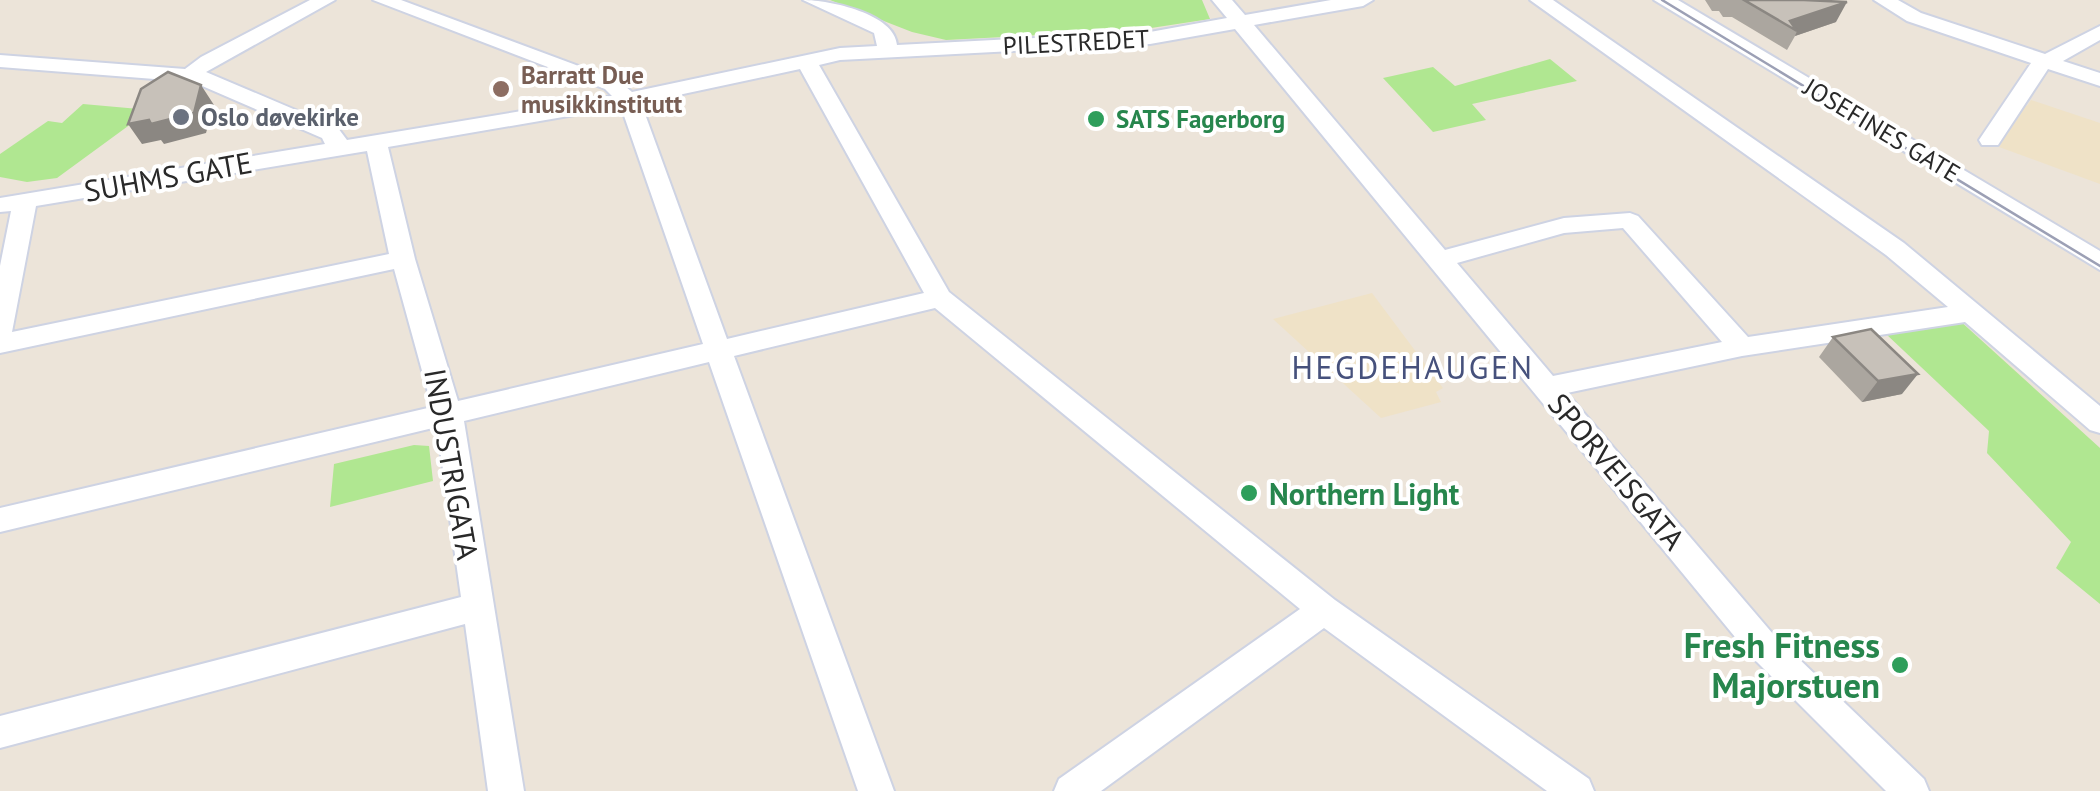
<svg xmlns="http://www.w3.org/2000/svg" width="2100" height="791" font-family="'PT Sans',sans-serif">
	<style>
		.education { fill: #efe2c7 }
		.green { fill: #b0e791 }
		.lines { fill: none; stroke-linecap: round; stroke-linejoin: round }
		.minor-casing { stroke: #ced3e3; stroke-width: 4 }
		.minor { fill: #fff; fill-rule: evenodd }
		.tram { stroke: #9ca0b5; stroke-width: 2.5 }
		.wall { fill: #aba69f }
		.shaded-wall { fill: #8b8782 }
		.building { fill: #c7c1b9; stroke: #8b8782; stroke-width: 2.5 }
		.education-dot { fill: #8d6e63; stroke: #fff; stroke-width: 4 }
		.worship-dot { fill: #6b7280; stroke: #fff; stroke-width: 4 }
		.leisure-dot { fill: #2e9e5b; stroke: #fff; stroke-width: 4 }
		.labels { text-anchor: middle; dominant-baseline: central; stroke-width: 8; stroke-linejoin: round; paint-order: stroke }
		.far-street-label { font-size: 25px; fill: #292929; stroke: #fff }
		.far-education-label { font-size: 25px; font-weight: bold; fill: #785e54; stroke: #fff; text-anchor: start }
		.far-worship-label { font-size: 25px; font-weight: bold; fill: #5b616d; stroke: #fff; text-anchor: start }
		.far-leisure-label { font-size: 25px; font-weight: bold; fill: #27864d; stroke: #fff; text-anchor: start }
		.street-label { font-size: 30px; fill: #292929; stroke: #fff }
		.leisure-label { font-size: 30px; font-weight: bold; fill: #27864d; stroke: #fff; text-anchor: start }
		.neighbourhood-label { font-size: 32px; letter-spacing: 2.5px; fill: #46517c; stroke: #fff }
		.near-leisure-label { font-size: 35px; font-weight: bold; fill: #27864d; stroke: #fff; text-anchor: end }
	</style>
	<rect width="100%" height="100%" fill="#ece4d9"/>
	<path class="education" d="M 2031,100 L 2100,123 L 2100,184 L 1999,147 L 2023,104 L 2027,106 Z
		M 1372,293 L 1443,388 L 1436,392 L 1441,402 L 1381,418 L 1273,319 Z"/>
	<path class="green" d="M 830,0 L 1202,0 L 1210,19 L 1138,30 L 946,40 L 912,32 Z
		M 1550,59 L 1577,81 L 1472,104 L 1486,120 L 1433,132 L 1383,78 L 1433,67 L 1455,86 Z
		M 83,104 L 150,110 L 57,178 L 27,182 L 0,177 L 0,154 L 48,121 L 62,123 Z
		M 1958,319 L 2100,448 L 2100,604 L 2056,568 L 2071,542 L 1987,453 L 1989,431 L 1886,334 Z
		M 414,445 L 429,446 L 433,481 L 330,507 L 334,464 Z"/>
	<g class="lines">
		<defs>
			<path id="minor" d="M 310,0 L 335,0 L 206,72 L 338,128 L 347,140 L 612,96 L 605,89 L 373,0 L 401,0 L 619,81 L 632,92 L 840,48 L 877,46 L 874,33 L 803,0 C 830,0 895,14 897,45 L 1150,32 L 1227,18 L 1212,0 L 1232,0 L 1245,15 L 1331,0 L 1373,0 L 1363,6 L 1254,25 L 1445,250 L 1564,218 L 1630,213 L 1638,216 L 1748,337 L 1948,307 L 1886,255 L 1530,0 L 1553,0 L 1904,243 L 2100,406 L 2100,433 L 2090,430 L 1965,322 L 1742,356 L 1567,393 L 1773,634 L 1924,779 L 1929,791 L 1886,791 L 1749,654 L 1235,29 L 1150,44 L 840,60 L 819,65 L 949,292 L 1335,600 L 1589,779 L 1594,791 L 1547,791 L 1324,628 L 1101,791 L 1054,791 L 1059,779 L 1300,609 L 935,308 L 734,356 L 894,791 L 858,791 L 709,362 L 464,421 L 524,791 L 488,791 L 465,624 L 0,748 L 0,716 L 461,597 L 437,427 L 0,532 L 0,508 L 432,407 L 394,269 L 0,353 L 0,266 L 11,211 L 0,212 L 0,198 L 325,144 L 322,138 L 193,82 L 0,67 L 0,55 L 185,69 L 201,57 ZM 800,69 L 924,293 L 727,339 L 641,103 ZM 621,107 L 703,344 L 458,401 L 415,259 L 388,147 ZM 367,151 L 389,254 L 12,332 L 36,206 ZM 1623,228 L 1722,342 L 1553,376 L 1457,263 L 1564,233 Z
				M 1654,0 L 1678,0 L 2100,251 L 2100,270 Z
				M 1874,0 L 1898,0 L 1921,13 L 2045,54 L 2100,26 L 2100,40 L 2063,61 L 2100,73 L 2100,86 L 2048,69 L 1998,145 L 1982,145 L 1979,140 L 2031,63 L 1907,21 Z"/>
		</defs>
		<use href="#minor" class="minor-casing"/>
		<use href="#minor" class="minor"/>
		<path class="tram" d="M 1662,0 L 2100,266"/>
	</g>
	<path class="wall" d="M 1705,0 L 1804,0 L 1836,22 L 1795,36 L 1787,50 L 1732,17 L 1723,17 L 1719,11 L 1712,11 Z
		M 1833,337 L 1902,394 L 1862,402 L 1819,357 Z"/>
	<path class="shaded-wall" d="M 1847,2 L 1836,22 L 1795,36 L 1797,31 L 1790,21 Z
		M 201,85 L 214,105 L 206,133 L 164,144 L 161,140 L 142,144 L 128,124 Z
		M 1918,374 L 1902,394 L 1862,402 L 1878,381 Z"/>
	<path class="building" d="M 1744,0 L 1804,0 L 1847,2 L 1790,21 L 1797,31 Z
		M 168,72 L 201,85 L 194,113 L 151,124 L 149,120 L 128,124 L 141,89 Z
		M 1871,329 L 1918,374 L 1878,381 L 1833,337 Z"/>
	<circle class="education-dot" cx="501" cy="89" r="10"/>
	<circle class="worship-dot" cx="181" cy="117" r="10"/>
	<g class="leisure-dot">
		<circle cx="1096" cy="119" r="10"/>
		<circle cx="1249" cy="493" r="10"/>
		<circle cx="1900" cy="665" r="10"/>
	</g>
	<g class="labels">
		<g class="far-street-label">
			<text transform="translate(1076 42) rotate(-3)">PILESTREDET</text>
			<text transform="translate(1882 130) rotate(31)">JOSEFINES GATE</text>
		</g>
		<g class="far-education-label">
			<text x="521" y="75">Barratt Due<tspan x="521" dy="29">musikkinstitutt</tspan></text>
		</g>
		<g class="far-worship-label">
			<text x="201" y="117">Oslo døvekirke</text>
		</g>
		<g class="far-leisure-label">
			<text x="1116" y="119">SATS Fagerborg</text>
		</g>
		<g class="street-label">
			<text transform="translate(168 176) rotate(-10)">SUHMS GATE</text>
			<text transform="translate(452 464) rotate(80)">INDUSTRIGATA</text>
			<text transform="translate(1617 471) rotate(50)">SPORVEISGATA</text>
		</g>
		<g class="leisure-label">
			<text x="1269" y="493">Northern Light</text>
		</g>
		<g class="neighbourhood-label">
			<text x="1413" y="367">HEGDEHAUGEN</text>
		</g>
		<g class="near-leisure-label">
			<text x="1880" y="645">Fresh Fitness<tspan x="1880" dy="40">Majorstuen</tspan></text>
		</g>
	</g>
</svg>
